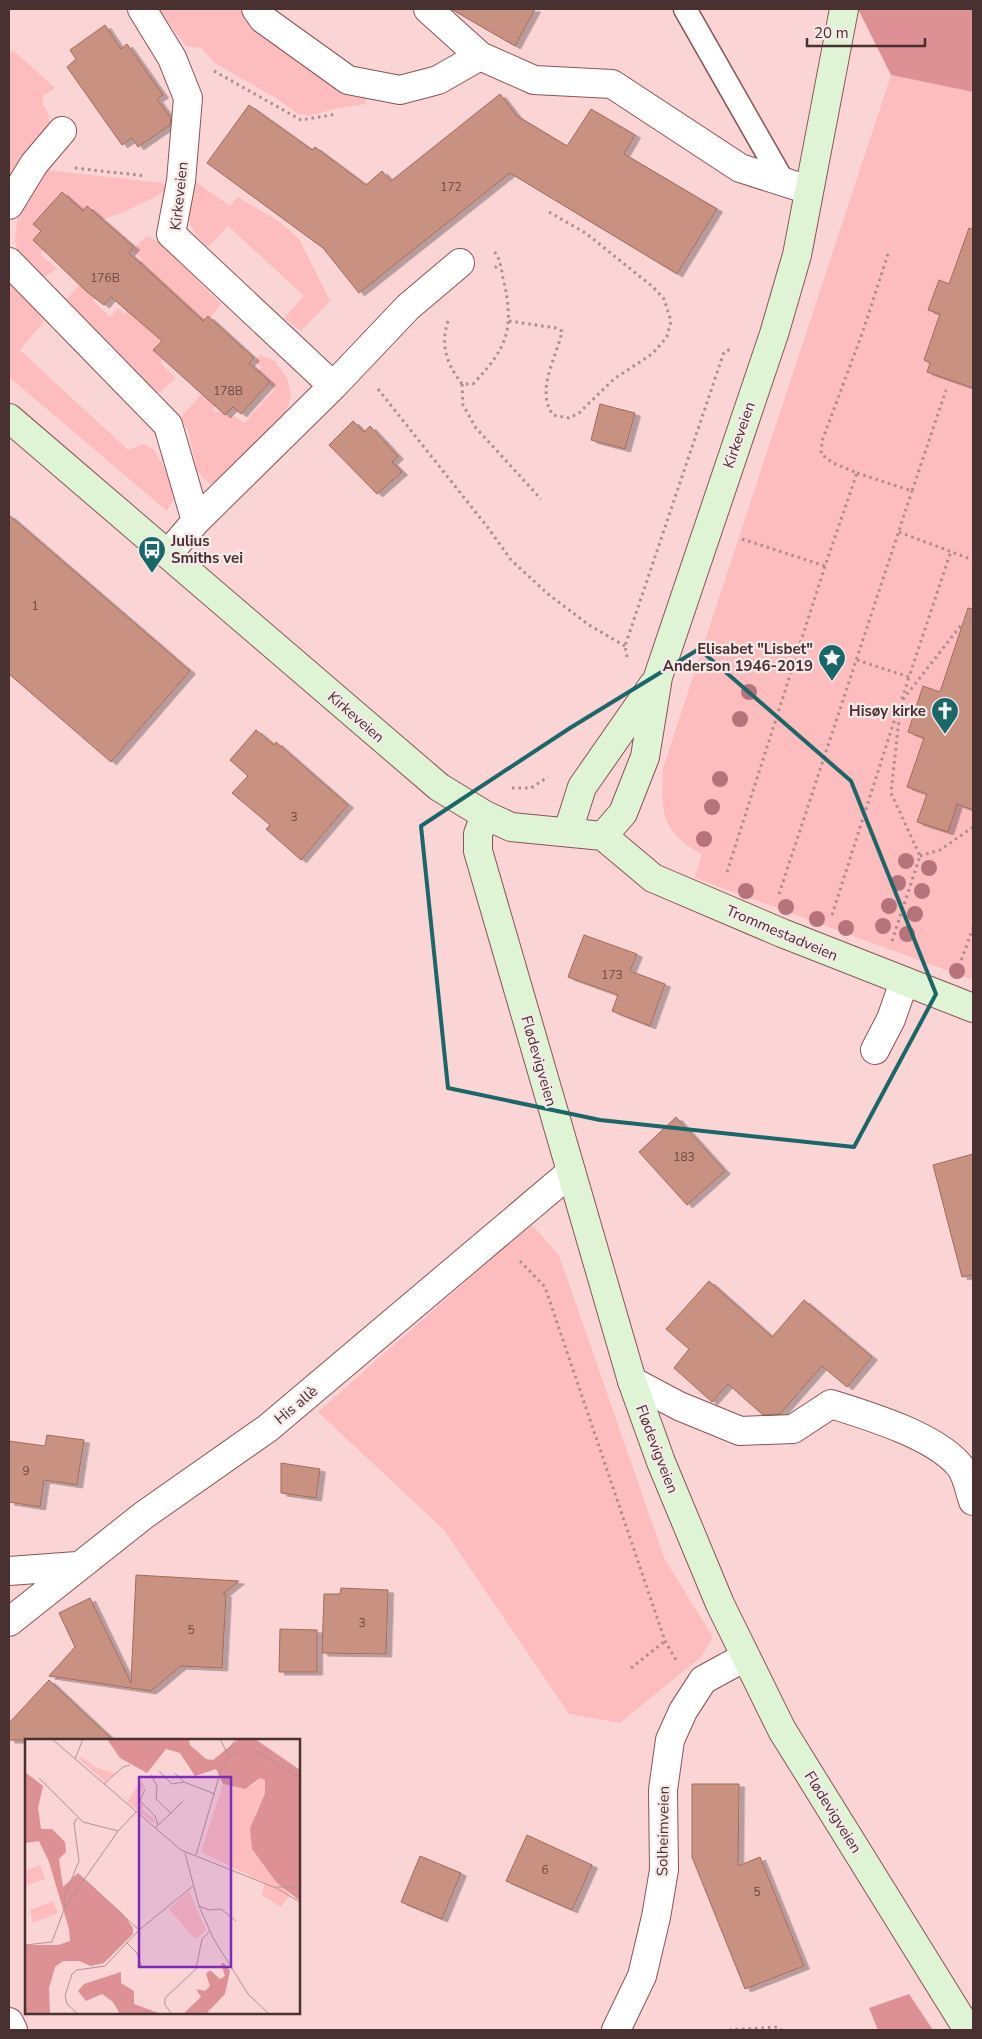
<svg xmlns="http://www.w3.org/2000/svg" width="982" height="2039" font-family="'Nunito Sans',sans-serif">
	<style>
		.green { fill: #fdbdbf }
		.forest { fill: #de9194 }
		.building { fill: #c99181; stroke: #a06b5c; filter: url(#shadow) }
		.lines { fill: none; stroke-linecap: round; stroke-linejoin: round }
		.lane-casing { stroke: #8a5457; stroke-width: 25 }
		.street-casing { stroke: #8a5457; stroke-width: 30 }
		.secondary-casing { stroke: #8a5457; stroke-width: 30 }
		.path { stroke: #ad8c8d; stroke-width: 3; stroke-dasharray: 2.5 4; stroke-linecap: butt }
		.lane { stroke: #fff; stroke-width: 22 }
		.street { stroke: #fff; stroke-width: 28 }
		.secondary { stroke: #def4d5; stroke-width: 28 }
		.tree { fill: #b7737b }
		.marked { fill: none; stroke: #196768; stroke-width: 4; stroke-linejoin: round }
		.labels { text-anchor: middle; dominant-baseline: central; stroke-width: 4.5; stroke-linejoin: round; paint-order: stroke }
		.number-label { font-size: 12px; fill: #694845 }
		.street-label { font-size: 15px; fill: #493031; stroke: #f6e9e9 }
		.poi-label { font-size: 15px; font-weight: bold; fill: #493031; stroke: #f6e9e9; text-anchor: end }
		.inset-road { fill: none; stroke: #b49293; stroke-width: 1 }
		.view { fill: #7b2cbf; fill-opacity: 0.15; stroke: #7b2cbf; stroke-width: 2.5 }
		.inset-edge { fill: none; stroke: #493031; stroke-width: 2.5 }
	</style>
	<defs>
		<filter id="shadow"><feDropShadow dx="5.5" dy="3" stdDeviation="0" flood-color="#0004"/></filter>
	</defs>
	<rect width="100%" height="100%" fill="#fbd4d5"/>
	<path class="green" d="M 158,9 L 242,9 C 282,54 310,77 366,99 L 366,104 L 334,109 L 309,116 L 298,114 L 276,98 L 215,63 L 201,48 L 186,46 Z
		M 13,50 L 55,88 L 43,96 L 43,105 L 48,112 L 50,127 L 9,187 L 9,55 Z
		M 891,75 L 973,92 L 973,980 L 695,878 L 702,854 C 660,833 661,810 663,768 Z
		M 47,170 L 163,183 L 167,189 C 142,208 102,218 72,233 C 60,239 49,243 40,254 L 57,269 L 38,280 L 20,261 L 15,240 L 19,207 Z
		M 195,181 L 230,206 L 238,197 L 281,223 L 299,239 L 330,301 L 301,331 L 284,318 L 304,296 L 228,226 L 208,247 C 184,227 185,209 195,181 Z
		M 147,236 L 160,243 L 221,304 L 204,327 L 187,312 L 158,345 L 168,354 L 160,363 L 176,378 L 157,395 L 62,304 L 86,278 L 101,291 L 93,301 L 110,317 L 118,308 L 125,314 L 155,280 L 137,264 L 142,259 L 132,250 Z
		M 9,276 L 44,321 L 20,350 L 128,450 L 143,444 L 153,449 L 175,484 L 174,499 L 167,511 L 9,377 Z
		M 260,355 L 275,361 L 288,380 L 291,395 L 283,422 L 214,486 L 202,477 L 197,470 L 188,431 L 180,418 L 207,388 L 221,400 L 212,410 L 238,418 L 244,423 L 275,389 L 257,373 L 261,368 L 255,361 Z
		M 531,1224 L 559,1255 L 665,1560 L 713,1637 L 701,1657 L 620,1723 L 569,1714 L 444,1530 L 318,1412 Z"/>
	<path class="forest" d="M 858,9 L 973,9 L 973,92 L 891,75 Z
		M 909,1994 L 933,2030 L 878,2030 L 869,2008 Z"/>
	<path class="building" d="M 451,9 L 535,9 L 515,46 Z
		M 105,25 L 121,49 L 127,44 L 163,95 L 157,99 L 171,118 L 170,125 L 138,147 L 132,138 L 122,145 L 67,67 L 76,59 L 70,50 Z
		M 500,94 L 517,116 L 567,146 L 591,109 L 635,135 L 624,154 L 717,209 L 677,274 L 510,173 L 359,293 L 323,248 L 207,163 L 249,105 L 312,150 L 315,147 L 366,185 L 382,171 L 391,181 Z
		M 62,192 L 83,211 L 87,206 L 134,247 L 129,253 L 203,321 L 208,316 L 254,358 L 249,363 L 270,382 L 241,414 L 233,407 L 225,415 L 153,350 L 162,341 L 111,297 L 104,305 L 87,292 L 33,240 L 41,231 L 33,224 Z
		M 969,228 L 973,229 L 973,388 L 927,372 L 930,363 L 924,360 L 940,314 L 928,310 L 939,280 L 949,284 Z
		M 600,404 L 635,413 L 625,449 L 591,440 Z
		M 353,421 L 364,432 L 370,426 L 398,456 L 392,462 L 402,472 L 377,494 L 329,445 Z
		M 9,515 L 190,671 L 111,762 L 9,674 Z
		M 968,608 L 973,609 L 973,810 L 957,804 L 948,832 L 917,822 L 927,794 L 907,787 L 924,738 L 908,732 L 923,686 L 940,692 Z
		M 256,730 L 274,745 L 276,742 L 348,805 L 301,860 L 266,829 L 270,825 L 232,793 L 248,776 L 230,760 Z
		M 584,935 L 637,954 L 630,971 L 665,984 L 650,1026 L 612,1011 L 618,995 L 568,977 Z
		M 676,1117 L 725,1171 L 687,1205 L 639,1152 Z
		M 973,1154 L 973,1275 L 962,1277 L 933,1165 Z
		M 709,1281 L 772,1337 L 804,1300 L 872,1357 L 847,1387 L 822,1366 L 780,1414 L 763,1415 L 728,1384 L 712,1402 L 674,1368 L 689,1349 L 666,1329 Z
		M 47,1435 L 84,1440 L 77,1485 L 44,1480 L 40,1507 L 9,1502 L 9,1441 L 45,1446 Z
		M 281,1463 L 320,1469 L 316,1498 L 281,1493 Z
		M 136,1575 L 239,1581 L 223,1594 L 226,1594 L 222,1668 L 181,1666 L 151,1691 L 49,1676 L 75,1647 L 59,1613 L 90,1598 L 131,1683 Z
		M 341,1588 L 388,1590 L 386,1654 L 322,1653 L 324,1594 L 340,1594 Z
		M 280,1629 L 317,1630 L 317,1672 L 279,1672 Z
		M 49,1680 L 113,1740 L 9,1740 L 9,1723 Z
		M 692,1784 L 739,1784 L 738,1866 L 760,1857 L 804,1966 L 745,1989 L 692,1857 Z
		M 527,1835 L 592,1865 L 572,1910 L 506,1881 Z
		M 420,1856 L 461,1873 L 442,1919 L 401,1902 Z"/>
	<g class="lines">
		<defs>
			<path id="lane" d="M 685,9 L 783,181"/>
			<path id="street" d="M 142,9 L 172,58 L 188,98 L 181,181 L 171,234 L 333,386 L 196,521 L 168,554
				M 256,9 L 263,19 L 348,80 L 400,90 L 438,80 L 480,56
				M 428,9 L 480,56 L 534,80 L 612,84 L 740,168 L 809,190
				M 9,205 L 34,164 L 62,131
				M 9,262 L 168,425 L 196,521
				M 333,386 L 408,307 L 460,263
				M 875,1050 L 891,1019 L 904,982
				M 632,1381 L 679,1406 L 740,1431 L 793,1429 L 831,1404 C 869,1416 933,1435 959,1465 C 967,1474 969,1490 973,1501
				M 9,1571 L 77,1566
				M 9,1622 L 144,1515 L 268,1428 L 571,1172
				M 9,2022 L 13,2030
				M 616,2030 L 642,1976 L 656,1917 L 664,1870 L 663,1790 L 670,1740 L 683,1711 L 703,1680 L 745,1657"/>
			<path id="secondary" d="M 9,418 L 439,787 L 485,815 L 511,827 L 603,836
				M 485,815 L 478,834 L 478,851 L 632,1381 L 661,1462 L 720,1604 L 782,1730 L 968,2030
				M 568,831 L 582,787 L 653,685
				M 603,836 L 623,813 L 645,757 L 658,677 L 774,334 L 797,255 L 844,9
				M 603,836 L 653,878 L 782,933 L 973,1008"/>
		</defs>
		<use href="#lane" class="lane-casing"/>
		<use href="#street" class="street-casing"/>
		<use href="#secondary" class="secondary-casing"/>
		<path class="path" d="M 214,71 L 301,120 L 337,114
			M 75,168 L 146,176
			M 495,268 L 500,263
			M 448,321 C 440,345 447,365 462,384 L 473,384 C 508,347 515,328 503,278 C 501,267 500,257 492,249
			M 509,321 L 556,328 L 562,331 C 557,357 535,390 553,415 L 569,418 L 579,413 L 614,379 L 652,354 L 662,343 L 667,336 L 671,321 L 664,299 L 653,287 L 587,234 L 549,212
			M 462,384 L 463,405 L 476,428 L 541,499
			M 378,389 L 489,529 L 511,560 L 548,594 L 589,625 L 625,646
			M 857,473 L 912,491 L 946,390
			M 899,532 L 973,560
			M 742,539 L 825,566 L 857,473 L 833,463 L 821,454 L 822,441 L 863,331 L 889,251
			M 627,657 L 625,646 L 724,352 L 731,349
			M 857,660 L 909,677 L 951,551
			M 902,699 L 909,677
			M 512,788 L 531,788 L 548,777
			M 920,856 L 940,850 L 973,827
			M 727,872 L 825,566
			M 779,894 L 912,491
			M 832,915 L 898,709
			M 892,941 L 920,856 L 891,793 L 901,702 L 962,624 L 973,617
			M 959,966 L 973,928
			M 520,1261 L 545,1287 L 665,1641 L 676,1660
			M 631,1668 L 665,1641
			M 729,2030 L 778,2027 L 781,2030"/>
		<use href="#lane" class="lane"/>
		<use href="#street" class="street"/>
		<use href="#secondary" class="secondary"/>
	</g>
	<g class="tree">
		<circle cx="749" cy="692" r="8"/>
		<circle cx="740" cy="719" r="8"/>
		<circle cx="720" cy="779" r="8"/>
		<circle cx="712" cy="807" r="8"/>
		<circle cx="704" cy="839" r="8"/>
		<circle cx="906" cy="861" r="8"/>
		<circle cx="929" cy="868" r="8"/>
		<circle cx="898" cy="883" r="8"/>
		<circle cx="746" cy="891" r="8"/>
		<circle cx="922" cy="891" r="8"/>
		<circle cx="889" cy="906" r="8"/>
		<circle cx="786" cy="907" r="8"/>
		<circle cx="915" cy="914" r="8"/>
		<circle cx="817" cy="919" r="8"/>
		<circle cx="883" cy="926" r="8"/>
		<circle cx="846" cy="928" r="8"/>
		<circle cx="907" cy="934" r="8"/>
		<circle cx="957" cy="971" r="8"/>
	</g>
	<path class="marked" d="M 699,649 L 851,781 L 936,994 L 854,1147 L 600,1120 L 448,1088 L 421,826 L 570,728 Z"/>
	<defs>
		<symbol id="bus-pin" viewBox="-11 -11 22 30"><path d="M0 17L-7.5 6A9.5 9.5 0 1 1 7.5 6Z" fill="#196768" stroke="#f6e9e9"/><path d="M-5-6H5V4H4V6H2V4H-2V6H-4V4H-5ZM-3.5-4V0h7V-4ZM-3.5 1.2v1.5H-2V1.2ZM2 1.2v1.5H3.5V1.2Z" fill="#fff"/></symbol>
		<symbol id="sight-pin" viewBox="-11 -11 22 30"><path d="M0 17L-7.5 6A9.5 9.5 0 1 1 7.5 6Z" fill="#196768" stroke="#f6e9e9"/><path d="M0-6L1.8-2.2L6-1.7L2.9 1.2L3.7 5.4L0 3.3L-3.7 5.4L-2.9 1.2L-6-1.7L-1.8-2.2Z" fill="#fff"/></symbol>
		<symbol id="church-pin" viewBox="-11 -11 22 30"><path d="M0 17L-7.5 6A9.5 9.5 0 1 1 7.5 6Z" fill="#196768" stroke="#f6e9e9"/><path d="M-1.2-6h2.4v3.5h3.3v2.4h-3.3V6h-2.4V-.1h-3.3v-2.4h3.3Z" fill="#fff"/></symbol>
	</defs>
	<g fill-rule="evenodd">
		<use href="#bus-pin" x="136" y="534" width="32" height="43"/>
		<use href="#sight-pin" x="816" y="642" width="32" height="43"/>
		<use href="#church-pin" x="929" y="695" width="32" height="43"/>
	</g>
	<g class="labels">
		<g class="number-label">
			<text x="451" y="187">172</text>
			<text x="105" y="278">176B</text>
			<text x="228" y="391">178B</text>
			<text x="35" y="606">1</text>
			<text x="294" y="817">3</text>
			<text x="612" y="975">173</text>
			<text x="684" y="1157">183</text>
			<text x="26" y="1471">9</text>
			<text x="362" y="1623">3</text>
			<text x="191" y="1630">5</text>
			<text x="545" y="1870">6</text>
			<text x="757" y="1892">5</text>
		</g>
		<g class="street-label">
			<text transform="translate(179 196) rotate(-84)">Kirkeveien</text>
			<text transform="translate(739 435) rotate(-71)">Kirkeveien</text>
			<text transform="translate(356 717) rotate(41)">Kirkeveien</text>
			<text transform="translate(782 933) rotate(23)">Trommestadveien</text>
			<text transform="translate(539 1061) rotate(74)">Flødevigveien</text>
			<text transform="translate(296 1405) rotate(-40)">His allè</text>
			<text transform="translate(657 1449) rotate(69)">Flødevigveien</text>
			<text transform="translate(833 1812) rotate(58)">Flødevigveien</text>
			<text transform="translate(663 1831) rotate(-89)">Solheimveien</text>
		</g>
		<g class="poi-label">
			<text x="171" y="541" text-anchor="start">Julius<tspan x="171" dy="17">Smiths vei</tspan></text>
			<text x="813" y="649">Elisabet "Lisbet"<tspan x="813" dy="17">Anderson 1946-2019</tspan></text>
			<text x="926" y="711">Hisøy kirke</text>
		</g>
	</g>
	<g transform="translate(25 1739)">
		<rect width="275" height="275" fill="#fbd4d5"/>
		<path d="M 57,18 L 72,29 L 90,34 L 80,43 L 54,19 ZM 235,39 L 240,41 L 240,54 L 230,74 L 227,110 L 265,156 L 256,168 L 237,156 L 240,144 L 176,113 L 198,45 L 212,48 L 229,46 ZM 116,42 L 120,46 L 114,58 L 119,68 L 117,70 L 129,80 L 130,85 L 102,63 ZM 15,126 L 20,140 L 0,147 L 0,132 ZM 164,152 L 181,191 L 172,199 L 168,198 L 144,170 ZM 28,162 L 33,174 L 8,184 L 5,171 Z" fill="#fdbdbf"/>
		<path d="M 82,0 L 164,0 L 165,6 L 181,20 L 188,21 L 214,0 L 230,0 L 275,31 L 275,162 L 252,144 L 227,110 L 225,89 L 240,54 L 240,41 L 235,39 L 220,50 L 198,45 L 191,30 L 170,37 L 155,14 L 141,10 L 122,34 L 95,19 ZM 0,33 L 18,47 L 13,69 L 16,90 L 27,90 L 40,103 L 41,113 L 34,120 L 38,148 L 53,134 L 98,175 L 108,189 L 108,195 L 79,224 L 66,227 L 54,222 L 38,222 L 30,228 L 24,249 L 25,275 L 0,275 L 0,206 L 33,206 L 45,202 L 44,190 L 24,123 L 14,102 L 0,104 ZM 199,224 L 205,232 L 200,255 L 181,275 L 158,275 L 176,258 L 171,250 L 180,252 L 185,247 L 181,235 L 185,231 L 195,240 L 200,237 L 196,225 ZM 96,233 L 96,244 L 109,252 L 109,265 L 136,275 L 95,275 L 88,263 L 77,255 L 61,262 L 53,252 L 59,245 Z" fill="#de9194"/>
		<path class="inset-road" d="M 27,0 L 156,111 L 251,149 L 275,163M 195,0 L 204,18M 230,11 L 275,39M 201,14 L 211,0M 50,20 L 58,0M 134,32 L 147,45 L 159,43M 150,34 L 159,43 L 190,55M 126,36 L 132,47 L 131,60 L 146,74 L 130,89M 14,39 L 58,83 L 93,92M 79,45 L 98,28 L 105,26M 120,50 L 115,62 L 130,77 L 133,86M 146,74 L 158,62M 160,114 L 174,167 L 188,199 L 223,255 L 244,275M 171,116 L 196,31 L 207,15 L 218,10M 59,140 L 114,191M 251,148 L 275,148M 174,167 L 184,171 L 196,170 L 211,182M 40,168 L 39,159 L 54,122 L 49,84 L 52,79M 102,204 L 112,214 L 117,229M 0,206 L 27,203 L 40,168 L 93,92 L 111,73M 53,275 L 42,265 L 40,257 L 47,235 L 52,231 L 80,227 L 114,191 L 168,147M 147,275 L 140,266 L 140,259 L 171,230 L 177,200 L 184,193"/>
		<path class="view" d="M 114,38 L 206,38 L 206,228 L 114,228 Z"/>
		<rect width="275" height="275" class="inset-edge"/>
	</g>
	<rect width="982" height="2039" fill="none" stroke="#493031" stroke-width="20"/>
	<path d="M807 38v8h118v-8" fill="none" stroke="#493031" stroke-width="2.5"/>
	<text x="814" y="38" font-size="15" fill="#493031" stroke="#f6e9e9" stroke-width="4" paint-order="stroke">20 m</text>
</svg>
